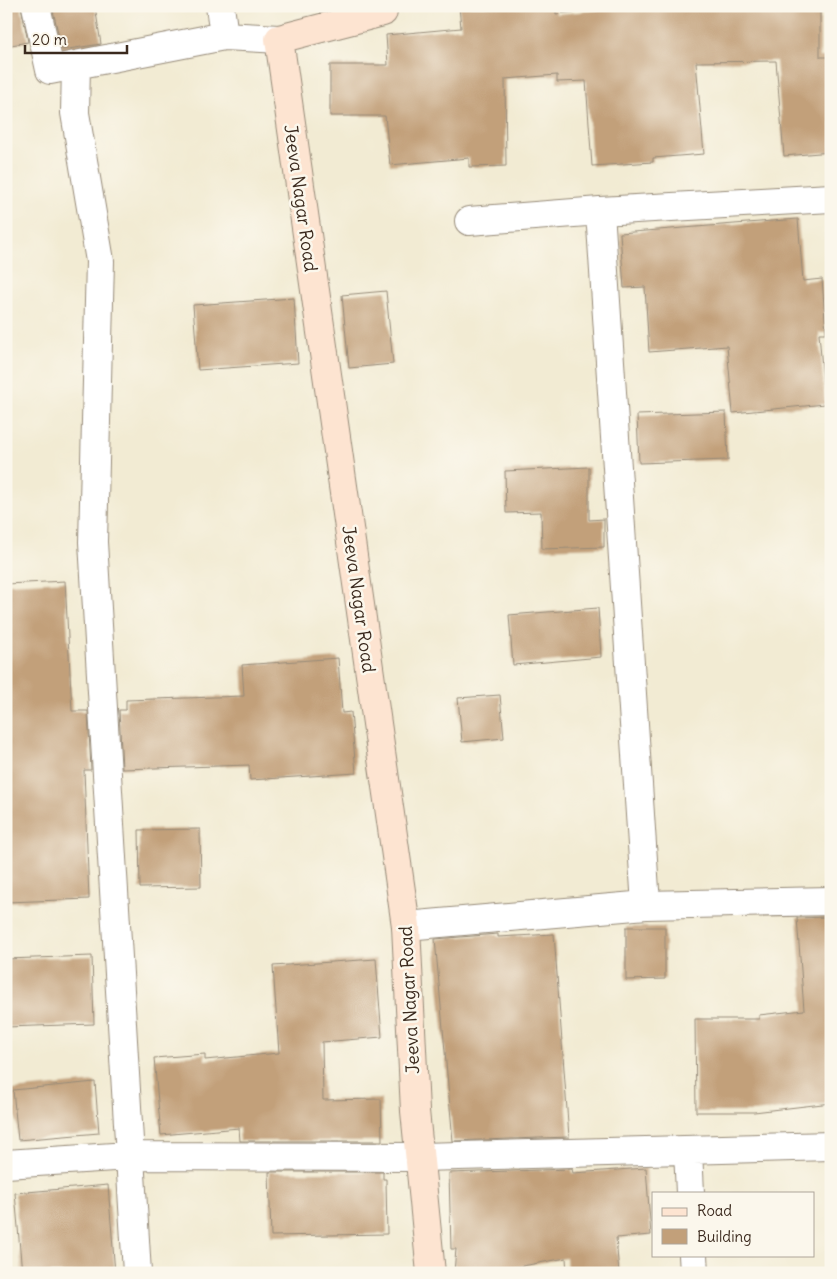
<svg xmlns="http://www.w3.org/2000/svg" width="837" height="1279" font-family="Delius,sans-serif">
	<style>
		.building { fill: #c2a07a }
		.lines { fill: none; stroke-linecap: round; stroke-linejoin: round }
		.street-casing { stroke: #968a78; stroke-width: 30 }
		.secondary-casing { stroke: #968a78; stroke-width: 30 }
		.street { stroke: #fff; stroke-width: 28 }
		.secondary { stroke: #fde4d1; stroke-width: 28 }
		.labels { text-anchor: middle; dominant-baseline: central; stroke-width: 5; stroke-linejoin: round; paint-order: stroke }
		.street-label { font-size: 18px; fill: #3b2a1e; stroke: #fbf7ec }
	</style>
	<rect width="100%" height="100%" fill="#fbf7ec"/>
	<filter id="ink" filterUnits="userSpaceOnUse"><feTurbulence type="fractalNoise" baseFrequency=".02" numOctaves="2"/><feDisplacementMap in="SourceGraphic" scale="10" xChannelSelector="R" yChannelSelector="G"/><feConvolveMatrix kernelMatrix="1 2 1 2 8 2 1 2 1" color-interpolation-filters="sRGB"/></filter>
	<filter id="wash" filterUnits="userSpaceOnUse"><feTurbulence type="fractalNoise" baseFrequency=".0096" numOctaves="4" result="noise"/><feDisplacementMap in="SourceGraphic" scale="20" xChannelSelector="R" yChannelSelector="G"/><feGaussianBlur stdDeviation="1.12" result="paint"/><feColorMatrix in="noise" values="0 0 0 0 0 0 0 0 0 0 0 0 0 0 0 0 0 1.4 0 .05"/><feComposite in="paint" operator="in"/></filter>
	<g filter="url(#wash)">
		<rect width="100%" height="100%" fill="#f2ebd3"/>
		<g id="blocks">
			<path class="building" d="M 6,6 L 21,6 L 28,42 L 6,46 Z
				M 52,6 L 95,6 L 101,44 L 62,50 Z
				M 459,6 L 556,6 L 556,14 L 640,6 L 820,6 L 820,57 L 829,57 L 831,75 L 831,152 L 784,156 L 776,61 L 696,62 L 704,154 L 653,158 L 653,162 L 592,166 L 586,81 L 557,82 L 557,75 L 505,79 L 506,166 L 469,167 L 469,158 L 390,165 L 385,116 L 330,116 L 330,65 L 388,65 L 386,35 L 461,28 Z
				M 798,219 L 803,281 L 822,279 L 826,333 L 819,333 L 825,404 L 733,413 L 727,346 L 649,352 L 645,287 L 624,288 L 620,233 Z
				M 386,291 L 393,364 L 349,368 L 342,295 Z
				M 294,298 L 298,363 L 198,370 L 193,305 Z
				M 726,412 L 728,460 L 639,463 L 637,415 Z
				M 589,467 L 589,520 L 604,519 L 604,547 L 542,549 L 541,512 L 506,513 L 505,471 Z
				M 65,581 L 72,711 L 88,711 L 91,770 L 84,770 L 89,899 L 6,902 L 6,584 Z
				M 598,608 L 601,657 L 513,665 L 509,615 Z
				M 338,658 L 342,713 L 351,712 L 356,773 L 250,780 L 249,765 L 122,769 L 119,710 L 126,710 L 126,700 L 244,696 L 242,665 Z
				M 500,695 L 504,738 L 462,742 L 458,698 Z
				M 200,829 L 201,887 L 140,888 L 139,830 Z
				M 831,917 L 831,1103 L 754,1112 L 696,1112 L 695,1019 L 759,1019 L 759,1015 L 804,1010 L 797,918 Z
				M 626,927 L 665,927 L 665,979 L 626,980 Z
				M 498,934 L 498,937 L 554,934 L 569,1137 L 453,1141 L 435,939 Z
				M 92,956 L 94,1024 L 6,1027 L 6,959 Z
				M 376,959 L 382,1037 L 322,1042 L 323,1100 L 381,1099 L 382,1141 L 240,1141 L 239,1128 L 161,1135 L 154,1058 L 205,1054 L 205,1060 L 279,1053 L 273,966 Z
				M 95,1082 L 99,1133 L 18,1140 L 13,1090 Z
				M 646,1168 L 651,1235 L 616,1238 L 619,1273 L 567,1273 L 566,1258 L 506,1269 L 505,1273 L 454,1273 L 456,1249 L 451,1249 L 449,1173 L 572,1169 L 573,1173 Z
				M 269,1172 L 383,1172 L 383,1179 L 386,1179 L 387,1234 L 271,1236 Z
				M 108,1185 L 115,1273 L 22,1273 L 15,1193 Z"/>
		</g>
	</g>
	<g filter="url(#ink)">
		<use href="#blocks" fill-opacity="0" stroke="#968a78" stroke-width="1"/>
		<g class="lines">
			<defs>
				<path id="street" d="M 36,6 L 50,70 L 224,36 L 279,39
					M 220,6 L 224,36
					M 76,65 L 75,113 L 100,261 L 93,542 L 137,1273
					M 469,221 L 600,211
					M 646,905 L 600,211 L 831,198
					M 406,926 L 646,905 L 831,901
					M 688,1150 L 690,1193
					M 6,1164 L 129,1156 L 421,1157 L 831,1146
					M 693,1255 L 694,1273"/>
				<path id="secondary" d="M 383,6 L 383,12 L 279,39 L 406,926 L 415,1111 L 431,1273"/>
			</defs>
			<use href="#street" class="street-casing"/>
			<use href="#secondary" class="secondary-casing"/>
			<use href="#street" class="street"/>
			<use href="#secondary" class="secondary"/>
		</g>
	</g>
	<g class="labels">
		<g class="street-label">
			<text transform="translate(301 198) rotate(82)">Jeeva Nagar Road</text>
			<text transform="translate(359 599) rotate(82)">Jeeva Nagar Road</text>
			<text transform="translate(409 1000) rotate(-93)">Jeeva Nagar Road</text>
		</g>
	</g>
	<rect width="837" height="1279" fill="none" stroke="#fbf7ec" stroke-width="25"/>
	<rect x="652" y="1192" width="162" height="65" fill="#fbf7ec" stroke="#aea59a"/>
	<rect x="662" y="1208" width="25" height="8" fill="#fde4d1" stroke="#aea59a"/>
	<text x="697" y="1216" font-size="15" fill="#3b2a1e">Road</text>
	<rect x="662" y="1229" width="25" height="15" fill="#c2a07a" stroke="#aea59a"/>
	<text x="697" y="1242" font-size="15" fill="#3b2a1e">Building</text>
	<path d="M25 45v8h102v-8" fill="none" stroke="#3b2a1e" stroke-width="2.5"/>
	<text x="32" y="45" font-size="15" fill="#3b2a1e" stroke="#fbf7ec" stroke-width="4" paint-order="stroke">20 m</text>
</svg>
